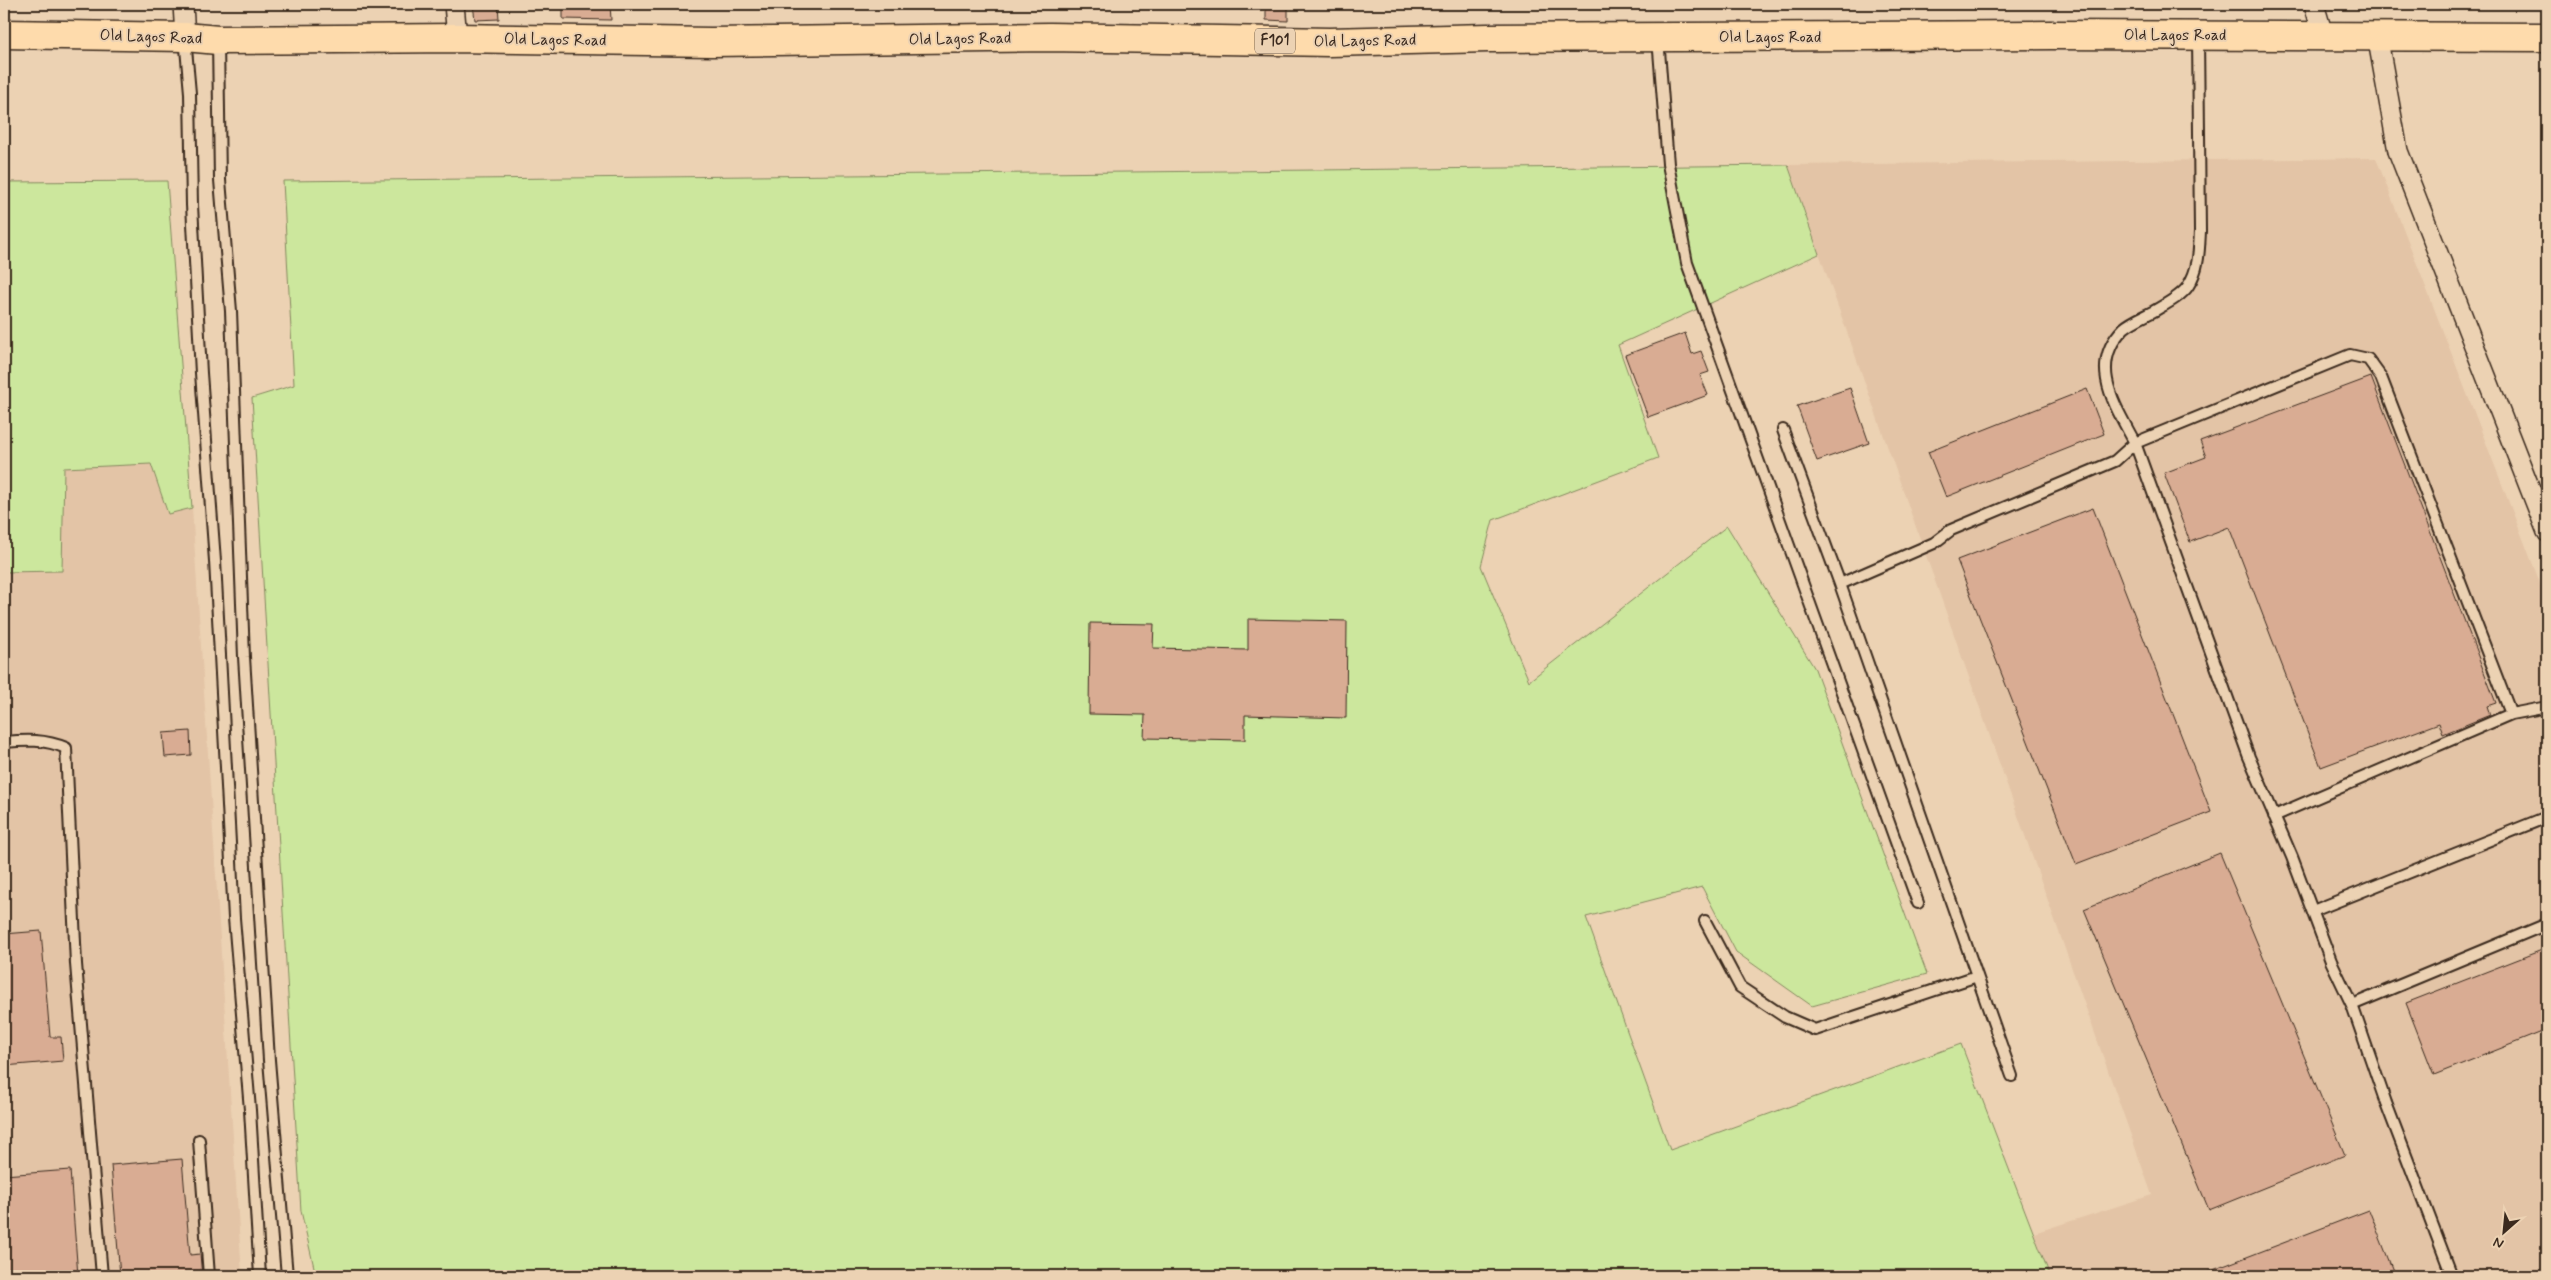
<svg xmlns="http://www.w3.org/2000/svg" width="2551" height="1280" font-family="Mynerve,sans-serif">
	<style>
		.built { fill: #e3c4a6 }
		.green { fill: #cce79d; stroke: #84885e }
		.building { fill: #d9ac93; stroke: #3b2a1e }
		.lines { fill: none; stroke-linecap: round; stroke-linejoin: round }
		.service-casing { stroke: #3b2a1e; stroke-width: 14 }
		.minor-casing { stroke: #3b2a1e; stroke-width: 22 }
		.primary-casing { stroke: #3b2a1e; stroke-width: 31 }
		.service { stroke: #ecd2b3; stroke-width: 10 }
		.minor { stroke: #ecd2b3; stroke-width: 19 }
		.primary { stroke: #fedbac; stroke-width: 28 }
		.labels { text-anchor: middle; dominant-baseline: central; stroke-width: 4; stroke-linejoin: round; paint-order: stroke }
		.shield { fill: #ecd2b3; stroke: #705c4b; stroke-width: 1 }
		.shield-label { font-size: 15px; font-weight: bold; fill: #3b2a1e }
		.street-label { font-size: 16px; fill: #3b2a1e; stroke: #ecd2b3 }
	</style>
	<rect width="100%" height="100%" fill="#ecd2b3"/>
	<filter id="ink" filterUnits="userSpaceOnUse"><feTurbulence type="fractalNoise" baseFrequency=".02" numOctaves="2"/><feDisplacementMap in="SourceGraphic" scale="10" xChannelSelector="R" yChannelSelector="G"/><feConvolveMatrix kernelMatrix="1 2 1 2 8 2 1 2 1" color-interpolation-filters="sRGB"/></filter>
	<g filter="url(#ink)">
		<path class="built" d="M 2376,158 L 2547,601 L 2547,1276 L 2050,1276 L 2034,1233 L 2152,1195 L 1788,165 Z
			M 151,464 L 168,513 L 192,508 L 242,1276 L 4,1276 L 4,572 L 61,571 L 63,468 Z"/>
		<path class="green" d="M 1788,165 L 1819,254 L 1618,345 L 1658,458 L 1493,520 L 1481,566 L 1529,681 L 1727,526 L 1815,669 L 1927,974 L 1812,1006 L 1736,952 L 1702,887 L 1586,917 L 1670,1150 L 1961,1044 L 2050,1276 L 316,1276 L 301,1211 L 252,398 L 294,385 L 283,181 Z
			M 167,181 L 192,508 L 168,514 L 151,464 L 64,468 L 62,571 L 4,572 L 4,182 Z"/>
		<path class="building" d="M 473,4 L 498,4 L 499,19 L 475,20 Z
			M 563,4 L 610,4 L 611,20 L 563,19 Z
			M 1266,4 L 1288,4 L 1288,21 L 1266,20 Z
			M 1685,333 L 1692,354 L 1701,351 L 1709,372 L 1700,375 L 1708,395 L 1648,417 L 1625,355 Z
			M 2371,377 L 2496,703 L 2487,706 L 2490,715 L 2443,734 L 2439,723 L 2321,767 L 2229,527 L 2190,542 L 2164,473 L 2206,457 L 2200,441 Z
			M 1850,388 L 1869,443 L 1817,461 L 1797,406 Z
			M 2087,389 L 2104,434 L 1946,497 L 1928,452 Z
			M 2093,508 L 2211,812 L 2076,864 L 1957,560 Z
			M 1248,619 L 1347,621 L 1346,718 L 1245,715 L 1245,740 L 1144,738 L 1145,715 L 1089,714 L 1090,623 L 1154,624 L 1153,648 L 1248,650 Z
			M 190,731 L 191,755 L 165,757 L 163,733 Z
			M 2220,853 L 2345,1155 L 2209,1210 L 2084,909 Z
			M 41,931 L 50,1037 L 61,1037 L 63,1061 L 4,1066 L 4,934 Z
			M 2547,948 L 2547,1030 L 2434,1075 L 2406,1003 Z
			M 182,1159 L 190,1255 L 200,1254 L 202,1276 L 120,1276 L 111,1165 Z
			M 70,1170 L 78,1276 L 4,1276 L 4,1175 Z
			M 2369,1210 L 2395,1276 L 2200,1276 L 2200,1275 Z"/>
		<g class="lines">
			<defs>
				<path id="service" d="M 2198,36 L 2200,231 C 2199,251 2199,269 2188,286 C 2182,296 2164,305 2154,311 C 2145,316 2132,321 2124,328 C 2087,365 2115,405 2135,443 L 2249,757 L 2292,857 L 2331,961 L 2352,1005 L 2386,1103 L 2452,1276
					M 185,37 L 190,93 L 192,205 L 201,373 L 215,561 L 234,918 L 250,1110 L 260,1276
					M 1658,38 L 1668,164 L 1687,263 L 1918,903
					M 218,41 L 220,180 L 231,311 L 244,657 L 269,1060 L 287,1276
					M 1783,430 L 1840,584
					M 4,742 C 26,740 45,739 66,748 L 76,964 L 102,1276
					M 2274,816 L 2511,714 L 2547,707
					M 2313,911 L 2547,817
					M 1705,921 L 1740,987 L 1785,1017 L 1815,1030 L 1977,976
					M 2352,1005 L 2547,924
					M 2012,1076 L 1840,584 L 1934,543 L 1951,530 L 2115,461 L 2135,443 L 2350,355 L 2368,359 L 2381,377 L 2511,714
					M 199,1140 L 209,1276"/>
				<path id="minor" d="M 183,4 L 185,37
					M 454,4 L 457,38
					M 2314,4 L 2323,35
					M 2377,35 L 2398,151 L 2547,532"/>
				<path id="primary" d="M 4,34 L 185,37 L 218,40 L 457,38 L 711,42 L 1050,37 L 1329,42 L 1488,38 L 2051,35 L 2547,37"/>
			</defs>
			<use href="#service" class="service-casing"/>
			<use href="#minor" class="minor-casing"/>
			<use href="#primary" class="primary-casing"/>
			<use href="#service" class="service"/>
			<use href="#minor" class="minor"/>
			<use href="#primary" class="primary"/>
		</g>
	</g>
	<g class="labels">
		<rect class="shield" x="1255" y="28.5" width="40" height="25" rx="4"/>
		<g class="shield-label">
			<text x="1275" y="41">F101</text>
		</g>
		<g class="street-label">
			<text x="2175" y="35">Old Lagos Road</text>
			<text transform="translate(151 37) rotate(2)">Old Lagos Road</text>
			<text x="1770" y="37">Old Lagos Road</text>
			<text transform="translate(960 39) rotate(-1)">Old Lagos Road</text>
			<text transform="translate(555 40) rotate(1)">Old Lagos Road</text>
			<text transform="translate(1365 41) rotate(-1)">Old Lagos Road</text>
		</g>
	</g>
	<rect width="2551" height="1280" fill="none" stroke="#ecd2b3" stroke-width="20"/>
	<rect x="10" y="10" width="2531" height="1260" fill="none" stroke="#3b2a1e" stroke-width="2" filter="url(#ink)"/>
	<g transform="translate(2504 1232) rotate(207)" stroke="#ecd2b3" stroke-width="4" paint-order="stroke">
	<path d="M0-4L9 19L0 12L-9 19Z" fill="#3b2a1e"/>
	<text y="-8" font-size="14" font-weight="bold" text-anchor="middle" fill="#3b2a1e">N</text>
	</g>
</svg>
